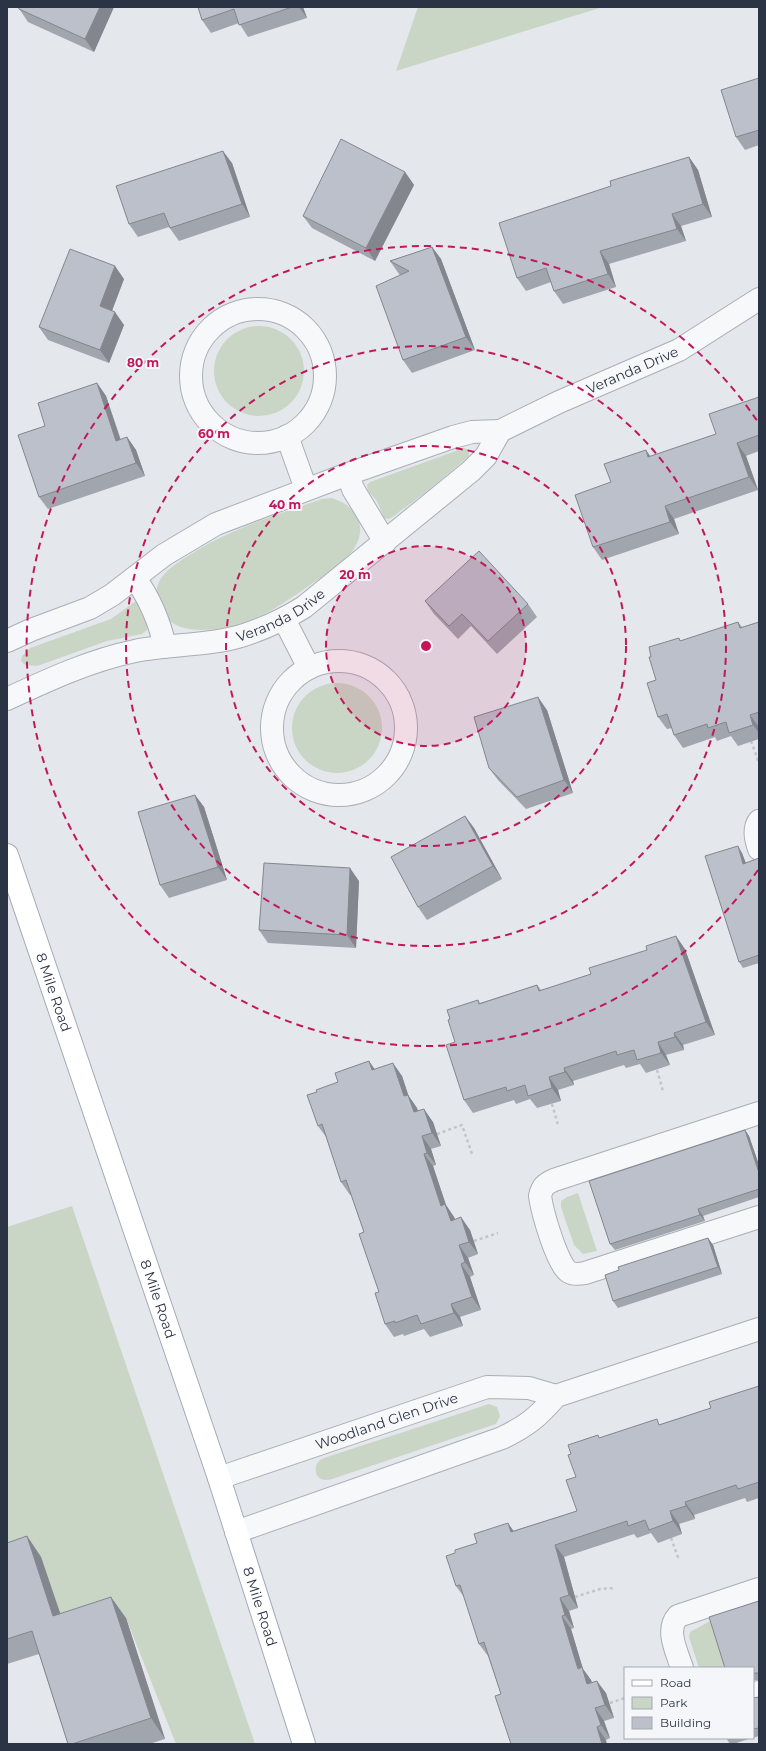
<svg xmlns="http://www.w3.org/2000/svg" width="766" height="1751" font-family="Montserrat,sans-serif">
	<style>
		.green { fill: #c9d6c5 }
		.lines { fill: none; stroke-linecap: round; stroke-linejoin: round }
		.minor-casing { stroke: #a9aeb7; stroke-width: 24 }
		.major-casing { stroke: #a3abb8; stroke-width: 24 }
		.path { stroke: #c2c5cb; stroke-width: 2.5; stroke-dasharray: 3 3; stroke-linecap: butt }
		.minor { stroke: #f7f8fa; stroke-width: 22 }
		.major { stroke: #fff; stroke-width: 22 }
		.wall { fill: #a1a5ae }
		.shaded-wall { fill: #83868d }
		.building { fill: #bbc0ca; stroke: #83868d }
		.ring { fill: none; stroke: #c2185b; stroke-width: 2; stroke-dasharray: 7 5 }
		.labels { text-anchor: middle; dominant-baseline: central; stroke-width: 4; stroke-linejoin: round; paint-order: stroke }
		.street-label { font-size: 14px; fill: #2b3445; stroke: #f4f6f9 }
		.centre { fill: #c2185b; stroke: #f4f6f9; stroke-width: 2 }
		.ring-label { font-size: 12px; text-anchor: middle; font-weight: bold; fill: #c2185b; stroke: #f4f6f9; stroke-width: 4; stroke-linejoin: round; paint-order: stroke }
	</style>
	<rect width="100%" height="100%" fill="#e4e7ec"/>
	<path class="green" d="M 418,7 L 603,7 L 396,71 Z
		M214 371a45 45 0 1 1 90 0a45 45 0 1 1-90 0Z
		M 464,448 L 469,450 L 469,456 C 448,474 428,491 406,507 C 399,511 395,517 388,519 L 384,518 L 377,501 L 368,491 L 367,485 L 370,482 Z
		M 331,498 C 352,503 367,522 357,543 C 350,560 325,575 310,585 C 290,599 267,615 244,623 C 221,630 182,637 164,616 C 161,613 160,606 158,602 C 151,579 171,567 188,556 C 229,529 276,515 322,499 Z
		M 136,601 C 143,608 150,621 147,630 L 142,634 L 107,641 L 37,666 L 25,665 L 21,661 L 22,656 L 30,648 L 111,619 Z
		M292 728a45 45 0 1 1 90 0a45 45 0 1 1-90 0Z
		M 578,1193 L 597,1251 L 583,1254 L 574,1245 L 561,1207 L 561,1201 L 567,1197 Z
		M 72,1206 L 255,1744 L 176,1744 L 126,1618 L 68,1636 L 7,1568 L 7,1227 Z
		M 489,1404 L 497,1407 L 500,1416 L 496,1424 L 490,1426 L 332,1479 C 324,1481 319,1480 316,1473 C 315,1465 317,1461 324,1458 Z
		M 710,1621 L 713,1621 L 728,1668 L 699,1668 L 689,1637 L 690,1632 Z"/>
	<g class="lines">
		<defs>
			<g id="minor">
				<circle cx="258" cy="376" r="67"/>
				<path d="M 287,436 L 306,489"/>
				<path d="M 348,474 L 353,489 L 385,542"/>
				<path d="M 135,578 C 149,598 160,623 165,647"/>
				<path d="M 284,619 L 309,668"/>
				<path id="s1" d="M 7,641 L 31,630 L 90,608 L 112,595 L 164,555 L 216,524 L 348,474 L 453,437 L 472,432 L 500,431 L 559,402 L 679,350 L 759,299"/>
				<circle cx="339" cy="728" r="67"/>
				<path id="s2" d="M 7,699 C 48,680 91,660 135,651 C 170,644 207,646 241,636 C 263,629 285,619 304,607 L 471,471 L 486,456 L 500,431"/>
				<path d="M 759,821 C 753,829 756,840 759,849"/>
				<path d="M 759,1113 L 554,1180 C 545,1184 542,1187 540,1196 C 542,1211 557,1265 569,1272 C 574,1275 580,1274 585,1273 L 759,1217"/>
				<path id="s3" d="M 219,1478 L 487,1387 L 529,1388 L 556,1396"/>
				<path d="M 236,1532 L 502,1438 C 527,1426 538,1417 556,1396 L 759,1329"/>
				<path d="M 682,1668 C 677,1652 665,1630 678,1616 L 759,1589"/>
				<path d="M 753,1694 L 759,1692"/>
			</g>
			<g id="major">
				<path id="s4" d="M 7,855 L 219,1478 L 304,1744"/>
			</g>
		</defs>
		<use href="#minor" class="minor-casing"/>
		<use href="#major" class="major-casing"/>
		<path class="path" d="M 751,741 L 759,763
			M 657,1070 L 663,1091
			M 552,1104 L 558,1125
			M 437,1134 L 462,1125 L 472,1154
			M 474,1241 L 498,1233
			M 671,1538 L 679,1560
			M 575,1597 L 600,1589 L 615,1588
			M 610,1703 L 625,1698"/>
		<use href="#minor" class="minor"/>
		<use href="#major" class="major"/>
	</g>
	<path class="wall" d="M 18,7 L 114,7 L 94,52 L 28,22 Z
		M 198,7 L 303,7 L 307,18 L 248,37 L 239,23 L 211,33 L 202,20 Z
		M 759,78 L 759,145 L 745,150 L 736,137 Z
		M 689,157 L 698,170 L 712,217 L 681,226 L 686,241 L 609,264 L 616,287 L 563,304 L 554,291 L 551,282 L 526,291 L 517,278 L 611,186 Z
		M 232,163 L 250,217 L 179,241 L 169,227 L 138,237 L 129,224 Z
		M 405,172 L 414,185 L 375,261 L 312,228 L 303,216 Z
		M 432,247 L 441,259 L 475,350 L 412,373 L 403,360 L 400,275 L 399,274 L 390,261 Z
		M 124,279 L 112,310 L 124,325 L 109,363 L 48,340 L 39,327 Z
		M 97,383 L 106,396 L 121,440 L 127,437 L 136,450 L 145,476 L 48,509 L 39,497 L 45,426 Z
		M 759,397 L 759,451 L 746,456 L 758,490 L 674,519 L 679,534 L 602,560 L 593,547 L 650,457 L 716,434 Z
		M 425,601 L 528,604 L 537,617 L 497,654 L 471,626 L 458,639 L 434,614 Z
		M 738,622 L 742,627 L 759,622 L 759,739 L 738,746 L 731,736 L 717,741 L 715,737 L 683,748 L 674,735 L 672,728 L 667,729 L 658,717 L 656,680 L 681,641 Z
		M 547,710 L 573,793 L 526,809 L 498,780 L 489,768 Z
		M 195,795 L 204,807 L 227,880 L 169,898 L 160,885 Z
		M 465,816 L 474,828 L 502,879 L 427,920 L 418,907 Z
		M 742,853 L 746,863 L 759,858 L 759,963 L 743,968 L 739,962 Z
		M 359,881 L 356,948 L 268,943 L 259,930 Z
		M 685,949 L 715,1035 L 683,1045 L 684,1050 L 666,1055 L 670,1065 L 646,1073 L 640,1064 L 626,1068 L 624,1065 L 573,1081 L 574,1085 L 558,1090 L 561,1101 L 537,1108 L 530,1099 L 516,1104 L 514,1100 L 473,1113 L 464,1100 L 455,1042 L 478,1000 L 480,1003 L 537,985 L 541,990 Z
		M 369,1061 L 374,1069 L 402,1076 L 408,1095 L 417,1108 L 418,1111 L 433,1122 L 441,1146 L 431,1149 L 436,1165 L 433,1166 L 446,1205 L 454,1217 L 455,1219 L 470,1230 L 478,1254 L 468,1258 L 474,1275 L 470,1277 L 481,1310 L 460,1317 L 463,1326 L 430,1337 L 424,1329 L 404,1336 L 403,1334 L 394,1337 L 385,1324 L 379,1292 L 364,1232 L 351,1195 L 350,1195 L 341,1182 L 326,1137 L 318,1126 L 317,1092 L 338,1082 Z
		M 745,1130 L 749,1136 L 759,1165 L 759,1197 L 703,1216 L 705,1221 L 615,1250 L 610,1244 Z
		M 708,1238 L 713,1245 L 722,1274 L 618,1308 L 613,1301 L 619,1270 Z
		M 759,1386 L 759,1498 L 747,1502 L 745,1498 L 694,1515 L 695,1519 L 679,1524 L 682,1534 L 658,1543 L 651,1533 L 637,1538 L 634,1534 L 564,1557 L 578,1608 L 569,1611 L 574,1628 L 571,1629 L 583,1669 L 591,1680 L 592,1682 L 606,1693 L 614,1718 L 604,1721 L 610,1738 L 606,1740 L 501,1694 L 488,1656 L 479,1644 L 464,1597 L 456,1586 L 455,1553 L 477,1543 L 508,1523 L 513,1531 L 577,1511 L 576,1477 L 600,1438 L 661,1424 L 711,1408 Z
		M 27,1536 L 41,1557 L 60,1614 L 126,1618 L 165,1739 L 149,1744 L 68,1744 L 39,1654 L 7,1664 L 7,1543 Z
		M 759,1601 L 759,1680 L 755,1680 L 753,1681 L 753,1668 Z
		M 759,1697 L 759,1736 L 753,1738 L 753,1698 Z
		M 726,1738 L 752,1738 L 733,1744 L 730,1744 Z"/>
	<path class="shaded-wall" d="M 100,7 L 114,7 L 94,52 L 85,39 Z
		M 299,7 L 303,7 L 307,18 Z
		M 223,151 L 232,163 L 250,217 L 242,204 Z
		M 689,157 L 698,170 L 712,217 L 703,204 Z
		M 405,172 L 414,185 L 375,261 L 366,248 Z
		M 672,214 L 681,226 L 686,241 L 677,229 Z
		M 432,247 L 441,259 L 475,350 L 466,337 Z
		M 600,251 L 609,264 L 616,287 L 608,274 Z
		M 115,266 L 124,279 L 109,319 L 100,306 Z
		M 115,312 L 124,325 L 109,363 L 100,350 Z
		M 97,383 L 106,396 L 125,454 L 116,441 Z
		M 127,437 L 136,450 L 145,476 L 136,463 Z
		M 737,443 L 746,456 L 758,490 L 749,477 Z
		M 646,450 L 655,463 L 648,457 Z
		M 665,506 L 674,519 L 679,534 L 670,522 Z
		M 538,697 L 547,710 L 573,793 L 564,780 Z
		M 750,715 L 759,727 L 759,733 L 753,725 Z
		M 195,795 L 204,807 L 227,880 L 218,867 Z
		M 465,816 L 474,828 L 502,879 L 493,866 Z
		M 738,846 L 742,853 L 748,870 L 743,864 Z
		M 350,868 L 359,881 L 356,948 L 347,935 Z
		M 676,936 L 685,949 L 715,1035 L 706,1022 Z
		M 674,1033 L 683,1045 L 684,1050 L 675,1037 Z
		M 658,1042 L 666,1055 L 670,1065 L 661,1053 Z
		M 369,1061 L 378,1074 L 372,1070 Z
		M 393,1063 L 402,1076 L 413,1109 L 404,1096 Z
		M 564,1068 L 573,1081 L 574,1085 L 565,1072 Z
		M 549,1077 L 558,1090 L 561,1101 L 552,1088 Z
		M 408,1095 L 417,1108 L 423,1125 L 414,1112 Z
		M 424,1109 L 433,1122 L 441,1146 L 432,1133 Z
		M 745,1130 L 749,1136 L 759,1165 L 759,1173 Z
		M 422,1136 L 431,1149 L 436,1165 L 427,1153 Z
		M 424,1154 L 433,1166 L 446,1205 L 454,1217 L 460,1233 L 441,1206 Z
		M 698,1209 L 703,1216 L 705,1221 L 700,1215 Z
		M 461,1217 L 470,1230 L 478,1254 L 469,1242 Z
		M 708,1238 L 713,1245 L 722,1274 L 718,1267 Z
		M 459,1245 L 468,1258 L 474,1275 L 465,1262 Z
		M 461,1264 L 470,1277 L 481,1310 L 472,1297 Z
		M 451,1304 L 460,1317 L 463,1326 L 454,1313 Z
		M 685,1502 L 694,1515 L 695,1519 L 686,1506 Z
		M 670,1511 L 679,1524 L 682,1534 L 673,1521 Z
		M 508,1523 L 517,1536 L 511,1532 Z
		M 27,1536 L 41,1557 L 68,1636 L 53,1616 Z
		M 555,1545 L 564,1557 L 578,1608 L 569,1595 Z
		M 111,1597 L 126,1618 L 165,1739 L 151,1718 Z
		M 560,1598 L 569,1611 L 574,1628 L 565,1615 Z
		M 562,1616 L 571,1629 L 583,1669 L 591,1680 L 596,1697 L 587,1684 L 578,1669 Z
		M 597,1681 L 606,1693 L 614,1718 L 605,1705 Z
		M 595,1708 L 604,1721 L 610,1738 L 601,1725 Z
		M 597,1727 L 606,1740 L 607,1744 L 602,1744 Z"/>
	<path class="building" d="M 18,7 L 100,7 L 85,39 L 19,9 Z
		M 198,7 L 292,7 L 239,25 L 234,9 L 202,20 Z
		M 759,78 L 759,130 L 736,137 L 721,90 Z
		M 341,139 L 405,172 L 366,248 L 303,216 Z
		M 223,151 L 242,204 L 170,228 L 164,213 L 129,224 L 116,186 Z
		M 689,157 L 703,204 L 672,214 L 677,229 L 600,251 L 608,274 L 554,291 L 546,268 L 517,278 L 499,223 L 611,186 L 610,181 Z
		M 432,247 L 466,337 L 403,360 L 376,286 L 409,271 L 390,261 Z
		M 70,249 L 115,266 L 100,306 L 115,312 L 100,350 L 39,327 Z
		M 97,383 L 116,441 L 127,437 L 136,463 L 39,497 L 18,435 L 45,426 L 38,403 Z
		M 759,397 L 759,435 L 737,443 L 749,477 L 665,506 L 670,522 L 593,547 L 575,495 L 611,482 L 604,464 L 646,450 L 648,457 L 716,434 L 709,414 Z
		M 479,551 L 528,604 L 488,641 L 462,614 L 449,626 L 425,601 Z
		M 738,622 L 740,628 L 759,622 L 759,712 L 750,715 L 753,725 L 729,733 L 726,722 L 708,728 L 707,724 L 674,735 L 667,714 L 658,717 L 647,683 L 656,680 L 649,657 L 651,657 L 649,647 L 679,638 L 680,641 Z
		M 538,697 L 564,780 L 517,797 L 489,768 L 474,717 Z
		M 195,795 L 218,867 L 160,885 L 138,812 Z
		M 465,816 L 493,866 L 418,907 L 391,857 Z
		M 738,846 L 743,864 L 759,858 L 759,955 L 739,962 L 705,856 Z
		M 264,863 L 350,868 L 347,935 L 259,930 Z
		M 676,936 L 706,1022 L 674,1033 L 675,1037 L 658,1042 L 661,1053 L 637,1060 L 634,1050 L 617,1055 L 616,1051 L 564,1068 L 565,1072 L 549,1077 L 552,1088 L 528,1096 L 525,1085 L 507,1091 L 506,1087 L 464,1100 L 446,1045 L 455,1042 L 448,1020 L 450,1019 L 447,1010 L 478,1000 L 479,1004 L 537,985 L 539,991 L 591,974 L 589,968 L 647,950 L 646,946 Z
		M 369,1061 L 372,1070 L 393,1063 L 404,1096 L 408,1095 L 414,1112 L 424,1109 L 432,1133 L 422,1136 L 427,1153 L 424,1154 L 441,1206 L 445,1204 L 451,1221 L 461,1217 L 469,1242 L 459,1245 L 465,1262 L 461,1264 L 472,1297 L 451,1304 L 454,1313 L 421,1324 L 417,1315 L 395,1323 L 395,1321 L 385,1324 L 375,1293 L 379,1292 L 359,1234 L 364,1232 L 346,1180 L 341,1182 L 322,1124 L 318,1126 L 307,1095 L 317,1092 L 316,1090 L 338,1082 L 335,1073 Z
		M 745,1130 L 759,1173 L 759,1189 L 698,1209 L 700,1215 L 610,1244 L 589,1181 Z
		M 708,1238 L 718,1267 L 613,1301 L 605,1275 L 619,1270 L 618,1267 Z
		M 759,1386 L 759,1482 L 738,1489 L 736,1485 L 685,1502 L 686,1506 L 670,1511 L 673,1521 L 649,1530 L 645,1520 L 628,1526 L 627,1521 L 555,1545 L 569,1595 L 560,1598 L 565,1615 L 562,1616 L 570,1643 L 578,1669 L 582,1667 L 587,1684 L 597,1681 L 605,1705 L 595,1708 L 601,1725 L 597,1727 L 602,1744 L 511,1744 L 495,1696 L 501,1694 L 484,1642 L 479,1644 L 460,1585 L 456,1586 L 446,1556 L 455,1553 L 455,1550 L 477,1543 L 474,1534 L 508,1523 L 511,1532 L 577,1511 L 566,1480 L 576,1477 L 568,1455 L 571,1454 L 568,1445 L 598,1435 L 599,1438 L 657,1419 L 659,1425 L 711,1408 L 709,1402 Z
		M 27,1536 L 53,1616 L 111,1597 L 151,1718 L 72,1744 L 68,1744 L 32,1631 L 7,1639 L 7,1543 Z
		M 759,1601 L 759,1674 L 757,1673 L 753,1673 L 753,1668 L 725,1668 L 709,1617 Z
		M 759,1697 L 759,1728 L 753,1729 L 753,1698 Z"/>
	<circle cx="426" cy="646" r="100" fill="#c2185b" fill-opacity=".12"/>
	<g class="ring">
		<circle cx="426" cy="646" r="100"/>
		<circle cx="426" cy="646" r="200"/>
		<circle cx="426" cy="646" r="300"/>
		<path d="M758 870A400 400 0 1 1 758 422"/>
	</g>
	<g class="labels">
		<g class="street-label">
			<text stroke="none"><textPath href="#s1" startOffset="687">Veranda Drive</textPath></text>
			<text stroke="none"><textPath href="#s2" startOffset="289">Veranda Drive</textPath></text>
			<text stroke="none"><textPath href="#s4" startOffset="145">8 Mile Road</textPath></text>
			<text stroke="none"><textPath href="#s4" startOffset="469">8 Mile Road</textPath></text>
			<text stroke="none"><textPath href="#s3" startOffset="177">Woodland Glen Drive</textPath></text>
			<text stroke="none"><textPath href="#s4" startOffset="793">8 Mile Road</textPath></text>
		</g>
	</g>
	<circle cx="426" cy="646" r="6" class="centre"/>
	<g class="ring-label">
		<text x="143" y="367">80 m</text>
		<text x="214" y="438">60 m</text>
		<text x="285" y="509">40 m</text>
		<text x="355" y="579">20 m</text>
	</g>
	<rect width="766" height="1751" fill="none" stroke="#2b3445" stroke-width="16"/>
	<rect x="624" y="1667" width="130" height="72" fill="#f4f6f9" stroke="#a4a8b1"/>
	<rect x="632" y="1680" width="20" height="6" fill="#ffffff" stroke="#a4a8b1"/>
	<text x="660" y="1687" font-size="12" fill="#2b3445">Road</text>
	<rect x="632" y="1697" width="20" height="12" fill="#c9d6c5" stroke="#a4a8b1"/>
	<text x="660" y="1707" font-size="12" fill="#2b3445">Park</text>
	<rect x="632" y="1717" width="20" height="12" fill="#bbc0ca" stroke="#a4a8b1"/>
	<text x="660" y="1727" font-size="12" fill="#2b3445">Building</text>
</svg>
